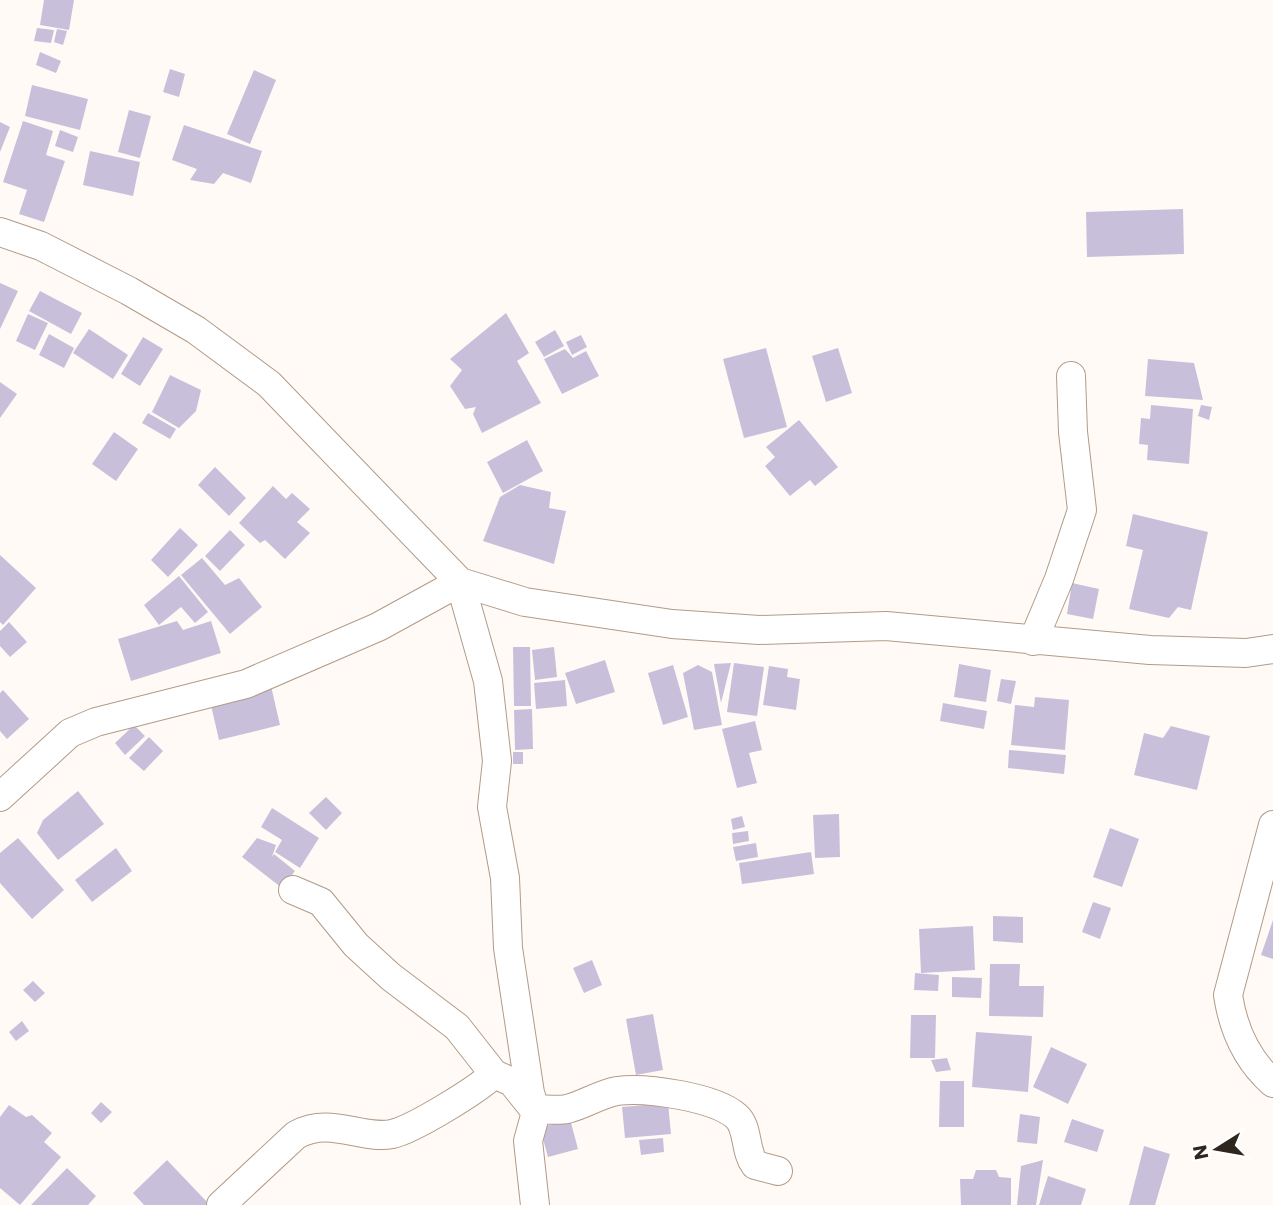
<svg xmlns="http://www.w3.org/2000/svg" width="1273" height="1205" font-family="Poppins,sans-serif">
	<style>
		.building { fill: #c8c0db }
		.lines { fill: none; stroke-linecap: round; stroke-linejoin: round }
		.minor-casing { stroke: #b19b88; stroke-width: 30 }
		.minor { stroke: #fff; stroke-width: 28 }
	</style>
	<rect width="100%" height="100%" fill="#fffaf6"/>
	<path class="building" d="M 44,0 L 74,0 L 69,30 L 40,25 Z
		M 37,28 L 54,30 L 51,43 L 34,41 Z
		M 57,29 L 67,31 L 63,45 L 54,42 Z
		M 40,52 L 61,61 L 56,73 L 36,65 Z
		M 170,69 L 185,74 L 179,97 L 163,92 Z
		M 254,70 L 276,80 L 250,144 L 227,134 Z
		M 32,85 L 88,99 L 80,130 L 25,116 Z
		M 129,110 L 151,116 L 140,158 L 118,152 Z
		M 23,121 L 53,131 L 46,155 L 65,161 L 44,222 L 19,214 L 27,190 L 3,182 Z
		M 0,122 L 10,127 L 0,152 Z
		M 184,125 L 262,151 L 251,183 L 223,173 L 214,184 L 190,180 L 197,169 L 172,160 Z
		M 60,130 L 78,137 L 73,152 L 55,146 Z
		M 90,151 L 140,162 L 133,196 L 83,185 Z
		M 1183,209 L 1184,254 L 1087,257 L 1086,212 Z
		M 0,283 L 18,291 L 0,329 Z
		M 40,291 L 82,313 L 71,334 L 29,311 Z
		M 506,313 L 529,353 L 517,361 L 541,403 L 482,433 L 473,414 L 476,407 L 465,409 L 450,386 L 462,370 L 450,359 Z
		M 28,314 L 48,323 L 35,350 L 16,341 Z
		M 89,329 L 128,355 L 113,379 L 73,353 Z
		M 555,330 L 564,346 L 544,357 L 535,342 Z
		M 49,334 L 74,348 L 64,368 L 39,355 Z
		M 581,335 L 587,347 L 572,355 L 566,342 Z
		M 143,337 L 163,349 L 140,386 L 121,374 Z
		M 766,348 L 787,427 L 744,438 L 723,359 Z
		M 838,348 L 852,393 L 826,402 L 812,356 Z
		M 565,349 L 573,358 L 586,351 L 599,376 L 562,394 L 544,359 Z
		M 1148,359 L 1194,363 L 1203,400 L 1145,396 Z
		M 170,375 L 201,390 L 196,411 L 179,428 L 152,412 Z
		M 0,382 L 17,394 L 0,418 Z
		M 1151,405 L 1193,409 L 1189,464 L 1147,460 L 1148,445 L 1139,444 L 1141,418 L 1150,419 Z
		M 1201,405 L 1212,407 L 1209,420 L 1198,416 Z
		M 148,413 L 176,429 L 170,439 L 142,423 Z
		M 799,420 L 838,467 L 815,486 L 810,480 L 790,496 L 765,466 L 775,457 L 766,447 Z
		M 114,432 L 138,449 L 116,481 L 92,464 Z
		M 527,440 L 543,471 L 503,493 L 487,462 Z
		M 215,467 L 246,498 L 229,516 L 198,485 Z
		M 520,485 L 551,492 L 549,508 L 566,511 L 554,564 L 483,541 L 500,497 Z
		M 273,486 L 286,499 L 292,493 L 310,509 L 297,522 L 310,533 L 285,559 L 265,540 L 260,543 L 239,523 Z
		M 1133,514 L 1208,532 L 1191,610 L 1178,607 L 1169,618 L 1129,609 L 1143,550 L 1126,546 Z
		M 180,528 L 198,545 L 168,577 L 151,560 Z
		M 230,530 L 245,545 L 220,571 L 205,556 Z
		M 0,555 L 36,588 L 3,625 L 0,622 Z
		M 202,558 L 225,585 L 239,578 L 262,607 L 230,634 L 181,575 Z
		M 179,576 L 208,612 L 195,623 L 181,607 L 159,625 L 144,605 Z
		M 1072,583 L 1099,589 L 1093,619 L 1067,614 Z
		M 177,621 L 183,630 L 211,621 L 221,653 L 131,681 L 118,639 Z
		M 9,622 L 27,642 L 10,657 L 0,646 L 0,631 Z
		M 513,647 L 530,647 L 531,706 L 514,706 Z
		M 554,647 L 557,677 L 535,680 L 532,650 Z
		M 605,660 L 615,692 L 576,704 L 565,673 Z
		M 731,663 L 721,703 L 714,664 Z
		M 734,663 L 764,667 L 757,716 L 727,712 Z
		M 959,664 L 991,670 L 986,702 L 954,697 Z
		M 673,665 L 688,717 L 663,725 L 648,673 Z
		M 698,665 L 712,672 L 722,725 L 694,730 L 683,673 Z
		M 769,666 L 788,669 L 787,677 L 800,679 L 796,710 L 763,705 Z
		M 1001,679 L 1016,681 L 1011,704 L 997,701 Z
		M 565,680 L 567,706 L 536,709 L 534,683 Z
		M 271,686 L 280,725 L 219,740 L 210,701 Z
		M 3,690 L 29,719 L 7,739 L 0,731 L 0,693 Z
		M 1035,697 L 1069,700 L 1065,750 L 1011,745 L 1015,705 L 1034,707 Z
		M 943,703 L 987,711 L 984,729 L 940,721 Z
		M 532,709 L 533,749 L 515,750 L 514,710 Z
		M 755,721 L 762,750 L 749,753 L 757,783 L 737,788 L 722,729 Z
		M 134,725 L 145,736 L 125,755 L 115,743 Z
		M 1171,726 L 1210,736 L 1197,790 L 1134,775 L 1144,733 L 1163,738 Z
		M 149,737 L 163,751 L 144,771 L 129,758 Z
		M 1009,750 L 1066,755 L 1064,774 L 1008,768 Z
		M 513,752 L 523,752 L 523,764 L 513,764 Z
		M 78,791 L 104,824 L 58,860 L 37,833 L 43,820 Z
		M 326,797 L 342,813 L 326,830 L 309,813 Z
		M 272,808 L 319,838 L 300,868 L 275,852 L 282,840 L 261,827 Z
		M 839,814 L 840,857 L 815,858 L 813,815 Z
		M 742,816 L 745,827 L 733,830 L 731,819 Z
		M 1110,828 L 1139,839 L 1122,887 L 1093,877 Z
		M 748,831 L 749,841 L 733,844 L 732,833 Z
		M 18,838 L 64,890 L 32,919 L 0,883 L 0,853 Z
		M 257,838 L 276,845 L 272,857 L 274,854 L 295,871 L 282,888 L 242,857 Z
		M 756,843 L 758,857 L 736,861 L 733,847 Z
		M 116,848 L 132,871 L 92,902 L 75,880 Z
		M 811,852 L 814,874 L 742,884 L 739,863 Z
		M 1093,902 L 1111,908 L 1100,939 L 1082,932 Z
		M 993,916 L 1023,917 L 1023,943 L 993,941 Z
		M 1273,920 L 1273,959 L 1261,955 Z
		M 973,926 L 975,970 L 921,973 L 919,929 Z
		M 592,960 L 602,985 L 584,993 L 573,968 Z
		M 990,964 L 1020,964 L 1019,986 L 1044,986 L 1043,1017 L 989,1016 Z
		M 915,973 L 939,975 L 938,991 L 914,990 Z
		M 952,977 L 982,978 L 981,998 L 952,997 Z
		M 33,981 L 45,993 L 35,1002 L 23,990 Z
		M 653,1014 L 663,1070 L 636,1075 L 626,1019 Z
		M 911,1015 L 936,1015 L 935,1058 L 910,1058 Z
		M 22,1021 L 29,1031 L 16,1041 L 9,1032 Z
		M 976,1032 L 1032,1036 L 1028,1092 L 972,1087 Z
		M 1051,1047 L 1087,1064 L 1068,1104 L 1033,1087 Z
		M 947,1058 L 951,1070 L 936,1072 L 931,1060 Z
		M 940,1081 L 964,1081 L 964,1127 L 939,1127 Z
		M 101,1102 L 112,1112 L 101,1123 L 91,1113 Z
		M 668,1103 L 671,1134 L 625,1138 L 622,1107 Z
		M 9,1105 L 26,1117 L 32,1115 L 52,1133 L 44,1142 L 61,1157 L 20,1205 L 0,1188 L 0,1117 Z
		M 1020,1114 L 1040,1117 L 1037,1144 L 1017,1142 Z
		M 570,1119 L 578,1149 L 548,1157 L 540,1128 Z
		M 1072,1119 L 1104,1130 L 1097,1152 L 1064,1142 Z
		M 663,1138 L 664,1152 L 641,1155 L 639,1140 Z
		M 1144,1146 L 1170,1154 L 1155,1205 L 1129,1205 Z
		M 167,1160 L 208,1203 L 206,1205 L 144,1205 L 133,1193 Z
		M 1043,1160 L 1036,1205 L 1017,1205 L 1021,1166 Z
		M 67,1168 L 96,1196 L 88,1205 L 31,1205 Z
		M 976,1170 L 996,1170 L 999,1177 L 1011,1178 L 1011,1205 L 961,1205 L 960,1179 L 973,1179 Z
		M 1048,1176 L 1086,1189 L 1081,1205 L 1039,1205 Z"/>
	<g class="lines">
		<defs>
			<path id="minor" d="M 0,232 L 41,246 L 129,291 L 196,330 L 269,384 L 460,582 L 525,602 L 672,624 L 759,630 L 886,626 L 1150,650 L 1246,653 L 1273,649
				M 1033,641 L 1059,579 L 1082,510 L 1073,432 L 1071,376
				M 0,797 L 70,733 L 96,722 L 246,684 L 378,627 L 460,582 L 488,681 L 497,761 L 492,807 L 505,878 L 508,948 L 530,1093 L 536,1112 L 528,1141 L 535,1205
				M 1273,825 L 1228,995 C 1233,1028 1247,1060 1273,1083
				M 293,890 L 321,902 L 356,945 L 391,977 L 457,1027 L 494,1074
				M 535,1109 C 545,1109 557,1111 567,1109 C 584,1105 600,1094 617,1091 C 646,1087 714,1097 736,1116 C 749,1127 744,1150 755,1165 L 778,1171
				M 221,1205 L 296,1135 C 330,1116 361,1140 392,1134 C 414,1129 477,1090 494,1074 L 512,1082 L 532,1107"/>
		</defs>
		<use href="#minor" class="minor-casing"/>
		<use href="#minor" class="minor"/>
	</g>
	<g transform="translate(1217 1149) rotate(259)" stroke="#ffffff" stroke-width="5" paint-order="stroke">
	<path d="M0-5L12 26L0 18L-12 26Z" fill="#2f261f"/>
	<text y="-10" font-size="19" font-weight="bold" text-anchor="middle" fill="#2f261f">N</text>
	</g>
</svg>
